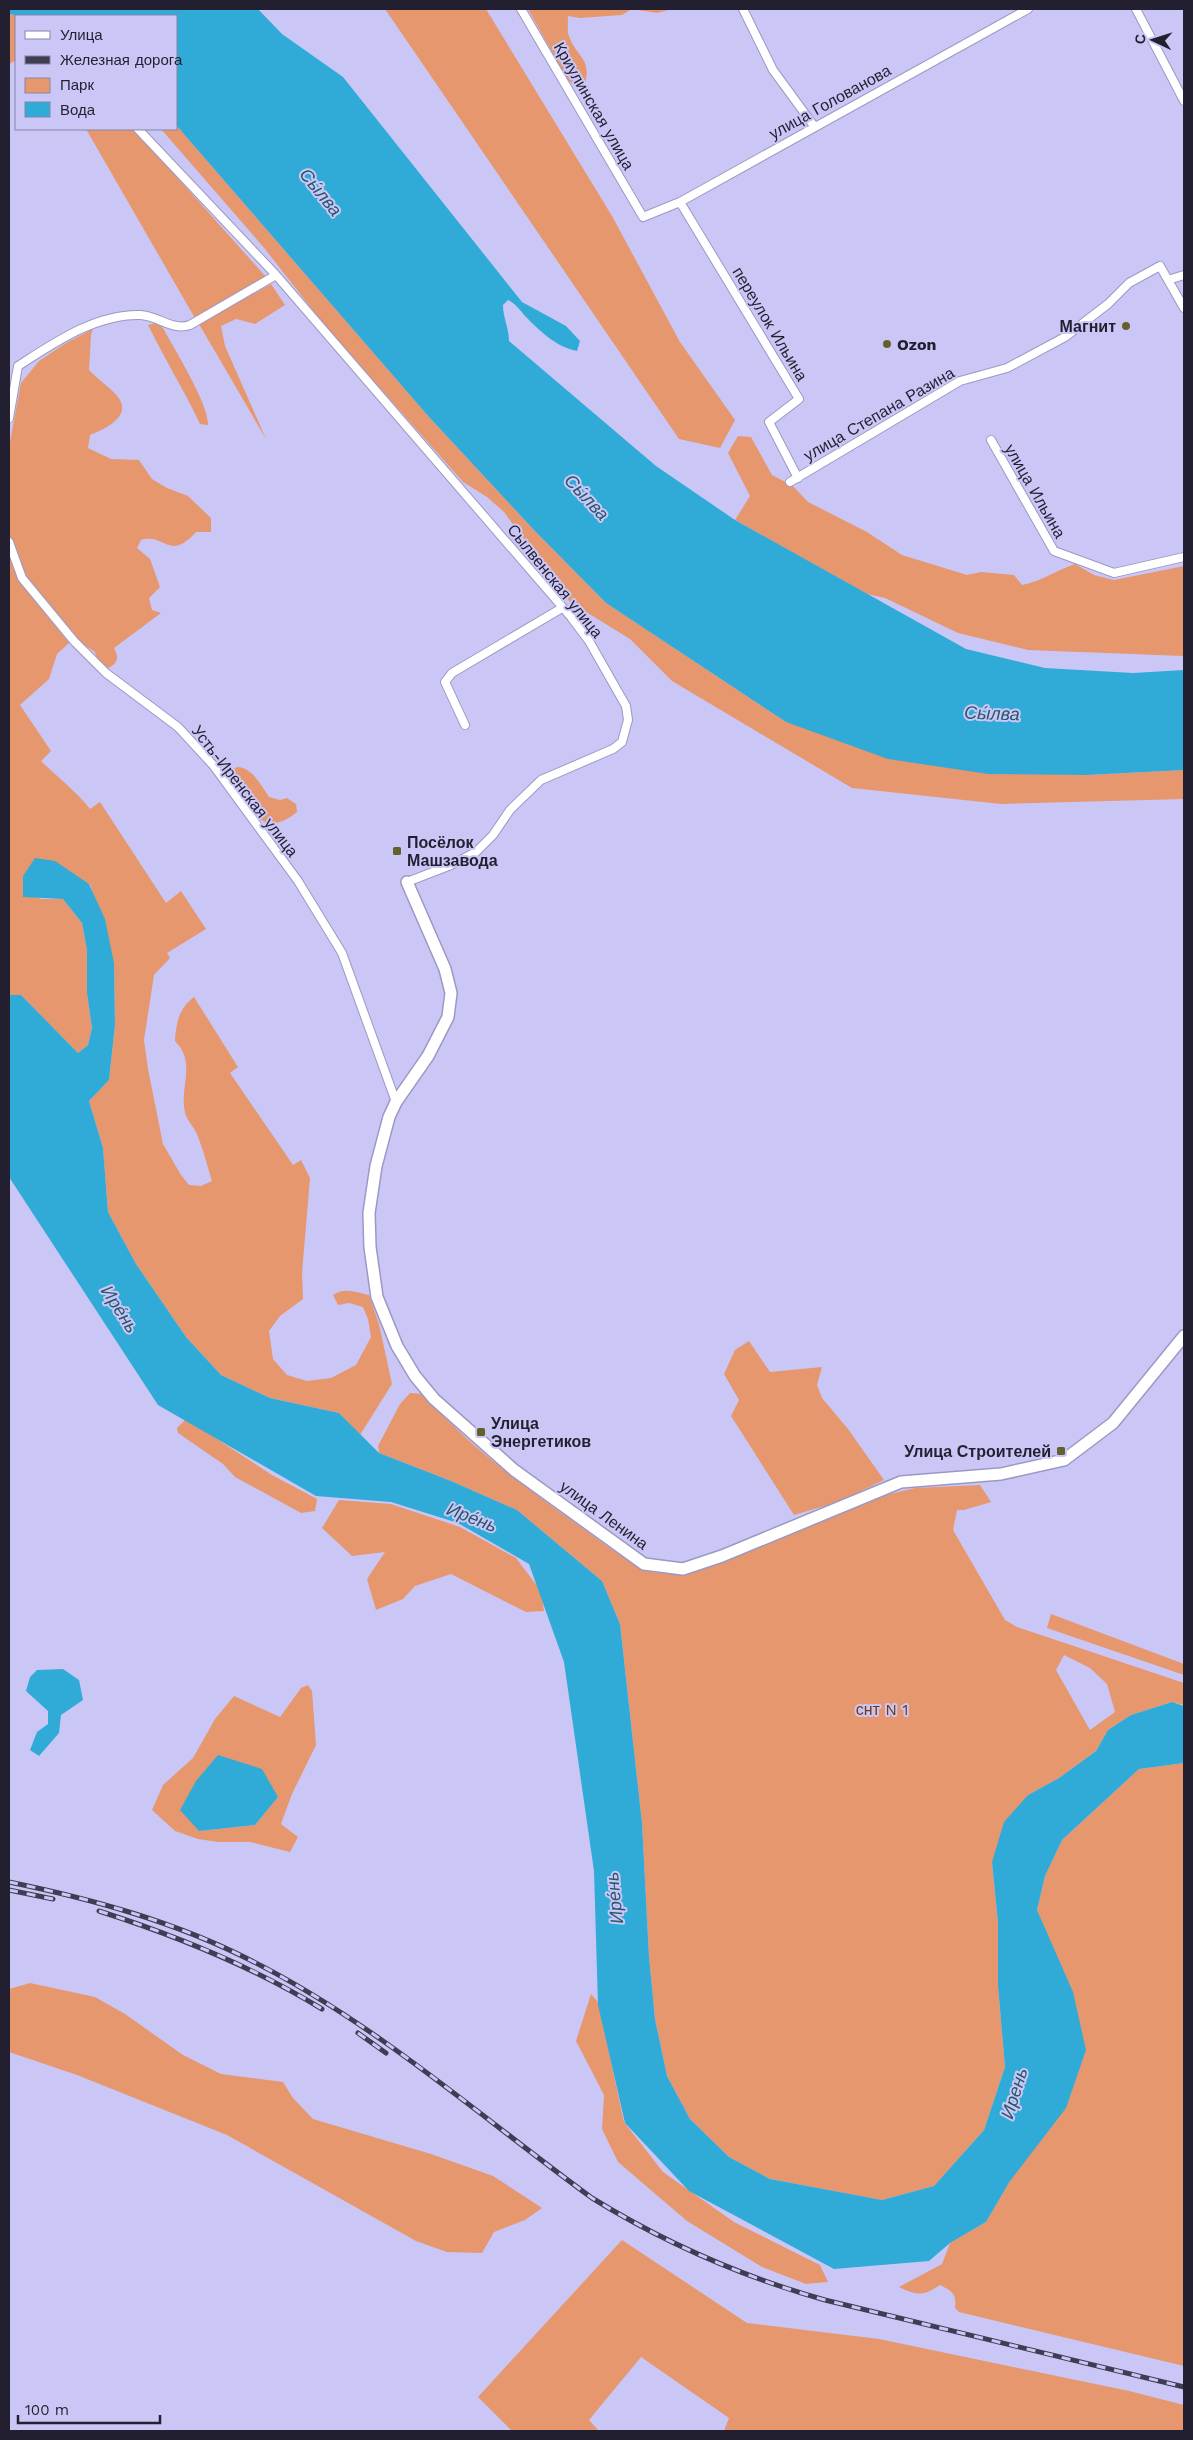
<svg xmlns="http://www.w3.org/2000/svg" width="1193" height="2440" font-family="'Work Sans',sans-serif">
	<style>
		.green { fill: #e6976e; fill-rule: evenodd }
		.water { fill: #30abd8 }
		.lines { fill: none; stroke-linecap: round; stroke-linejoin: round }
		.street-casing { stroke: #9c98c4; stroke-width: 10 }
		.secondary-casing { stroke: #9c98c4; stroke-width: 14 }
		.street { stroke: #fff; stroke-width: 8 }
		.secondary { stroke: #fff; stroke-width: 11 }
		.rail-casing { stroke: #3f3d53; stroke-width: 5 }
		.rail { stroke: #cac7f6; stroke-width: 3; stroke-dasharray: 9; stroke-linecap: butt }
		.poi-dot { fill: #62612e; stroke: #cac7f6; stroke-width: 2 }
		.labels { text-anchor: middle; dominant-baseline: central; stroke-width: 4; stroke-linejoin: round; paint-order: stroke }
		.street-label { font-size: 16px; fill: #211f30; stroke: #cac7f6 }
		.poi-label { font-size: 16px; font-weight: bold; fill: #211f30; stroke: #cac7f6; text-anchor: start }
		.park-label { font-size: 16px; fill: #713818; stroke: #cac7f6 }
		.water-label { font-size: 18px; font-style: italic; fill: #27576a; stroke: #cac7f6 }
	</style>
	<rect width="100%" height="100%" fill="#cac7f6"/>
	<path class="green" d="M 385,9 L 486,9 L 612,216 L 680,342 L 735,420 L 720,448 L 679,439 Z
		M 528,9 L 672,9 L 657,13 L 632,9 L 622,15 L 580,18 L 568,16 C 568,22 567,31 569,36 C 576,57 592,58 585,83 L 576,87 L 567,79 Z
		M 9,14 L 21,16 L 16,16 L 16,60 L 9,64 Z
		M 176,125 L 429,417 L 533,529 L 606,603 L 786,722 L 1087,775 L 1184,770 L 1184,799 L 1001,804 L 852,788 L 672,681 L 630,639 L 570,602 L 504,512 L 487,497 L 463,482 L 326,327 L 265,249 L 161,129 L 176,129 Z
		M 86,129 L 134,129 L 266,277 L 196,320 Z
		M 271,284 L 285,305 L 255,324 L 236,319 L 221,326 L 225,346 L 266,439 L 199,324 Z
		M 156,323 L 163,328 C 174,349 209,404 208,425 L 200,424 C 184,390 164,358 148,325 Z
		M 93,329 L 91,335 L 89,370 C 97,379 110,387 118,397 C 133,416 104,430 90,435 L 88,448 L 111,459 L 139,460 L 152,479 L 167,488 L 188,496 L 211,518 L 211,532 L 196,532 C 169,562 165,533 141,540 L 137,548 L 150,559 L 160,587 L 149,598 L 152,610 L 161,613 L 114,648 C 119,657 118,664 108,668 L 97,660 L 95,652 L 75,639 L 27,577 L 9,535 L 9,447 L 21,383 L 39,361 L 66,343 Z
		M 738,436 L 751,437 L 772,475 L 793,486 L 808,502 L 867,532 L 902,555 L 967,575 L 981,572 L 1014,575 L 1022,585 C 1042,581 1057,570 1075,564 L 1094,575 L 1114,580 L 1184,566 L 1184,656 L 1028,650 L 958,633 L 885,598 L 867,594 L 735,520 L 750,496 L 728,453 Z
		M 9,556 L 23,586 L 69,643 L 57,654 L 49,679 L 20,705 L 51,751 L 41,761 C 57,777 77,792 90,809 L 100,802 L 166,903 L 181,891 L 206,929 L 167,953 L 170,958 L 154,975 L 144,1040 L 148,1069 L 163,1144 L 181,1175 L 189,1185 L 201,1186 L 212,1181 C 207,1165 203,1148 196,1132 C 193,1126 186,1119 185,1112 C 179,1087 197,1063 175,1041 C 176,1023 179,1008 194,997 L 238,1067 L 230,1073 L 293,1165 L 301,1160 L 310,1178 L 302,1273 L 303,1299 L 280,1316 L 269,1331 L 273,1359 L 287,1375 L 307,1381 L 331,1378 L 356,1365 L 371,1337 L 368,1319 L 363,1307 L 349,1303 L 338,1305 L 333,1295 C 343,1287 357,1292 369,1295 L 379,1324 L 392,1384 L 360,1435 L 339,1413 L 270,1398 L 221,1375 L 186,1337 L 136,1264 L 108,1212 L 103,1148 L 89,1101 L 109,1080 L 115,1025 L 114,963 L 90,884 L 38,899 L 63,899 L 82,923 L 87,950 L 87,993 L 92,1028 L 88,1045 L 78,1053 L 21,995 L 9,995 Z
		M 237,767 C 253,768 261,785 269,797 L 280,800 L 287,798 L 296,804 L 297,812 C 285,822 271,828 258,818 L 230,775 L 231,771 Z
		M 749,1341 L 770,1372 L 822,1367 L 817,1385 L 822,1398 L 848,1429 L 884,1480 L 838,1502 L 794,1515 L 731,1416 L 739,1400 L 724,1374 L 735,1350 Z
		M 410,1393 L 423,1394 C 467,1445 522,1485 577,1524 C 598,1539 622,1559 646,1570 C 662,1577 690,1571 706,1568 L 882,1496 L 915,1488 L 980,1485 L 991,1502 L 964,1510 L 957,1510 L 953,1530 L 1005,1620 L 1017,1627 L 1184,1683 L 1184,1705 L 1172,1702 L 1131,1715 L 1108,1730 L 1096,1751 L 1059,1778 L 1028,1795 L 992,1862 L 998,1923 L 998,1986 L 1005,2067 L 984,2130 L 934,2186 L 882,2200 L 770,2179 L 729,2157 L 690,2119 L 667,2076 L 655,2019 L 649,1957 L 642,1823 L 620,1624 L 602,1581 L 517,1510 L 451,1481 L 379,1453 L 378,1446 L 400,1404 ZM 1064,1655 L 1090,1668 L 1107,1684 L 1115,1712 L 1090,1730 L 1056,1670 Z
		M 186,1419 L 272,1475 L 317,1499 L 315,1511 L 301,1513 L 235,1477 L 223,1464 L 178,1433 L 177,1428 Z
		M 339,1500 L 391,1504 L 460,1527 L 516,1558 L 541,1591 L 544,1611 L 526,1612 L 451,1574 L 415,1586 L 403,1599 L 376,1610 L 367,1579 L 385,1552 L 352,1556 L 322,1528 Z
		M 1051,1614 L 1184,1664 L 1184,1675 L 1047,1628 Z
		M 308,1685 L 312,1691 L 316,1745 L 292,1794 L 281,1824 L 298,1837 L 290,1852 L 250,1842 L 218,1842 L 198,1839 L 175,1831 L 152,1810 L 163,1785 L 193,1758 L 215,1719 L 234,1696 L 280,1717 L 301,1688 ZM 278,1797 L 255,1825 L 199,1831 Z
		M 1184,1763 L 1184,2366 L 959,2312 L 955,2308 C 957,2294 952,2291 940,2285 C 924,2296 917,2296 899,2287 L 942,2264 L 950,2243 L 986,2222 L 1010,2181 L 1048,1941 L 1037,1910 L 1045,1876 L 1062,1840 L 1139,1769 Z
		M 30,1983 L 95,1997 L 125,2014 L 183,2055 L 221,2074 L 283,2082 L 293,2098 L 313,2119 L 431,2154 L 493,2176 L 542,2208 L 525,2220 L 494,2232 L 482,2253 L 447,2252 L 416,2241 L 227,2135 L 77,2075 L 9,2052 L 9,1989 Z
		M 591,1994 L 598,2002 L 624,2122 L 663,2172 L 734,2222 L 820,2265 L 828,2282 L 806,2284 L 762,2267 L 687,2221 L 618,2162 L 602,2129 L 604,2095 L 576,2041 Z
		M 622,2240 L 747,2323 L 879,2339 L 1129,2391 L 1184,2405 L 1184,2431 L 724,2431 L 729,2418 L 641,2357 L 589,2420 L 599,2431 L 512,2431 L 478,2397 Z"/>
	<path class="water" d="M 9,9 L 258,9 L 282,34 L 343,77 L 522,302 L 566,326 L 580,341 L 577,351 C 556,347 540,331 525,316 C 519,309 516,304 508,300 L 503,305 C 503,318 509,328 509,341 L 656,466 L 735,520 L 966,649 L 1045,668 L 1133,673 L 1184,670 L 1184,770 L 1087,775 L 988,774 L 888,759 L 786,722 L 606,603 L 533,529 L 429,417 L 176,125 L 176,16 L 21,16 L 9,14 Z
		M 35,858 L 55,861 L 89,884 L 105,919 L 114,963 L 115,1025 L 109,1080 L 89,1101 L 103,1148 L 108,1212 L 136,1264 L 186,1337 L 221,1375 L 270,1398 L 339,1413 L 379,1453 L 451,1481 L 517,1510 L 602,1581 L 620,1624 L 642,1823 L 649,1957 L 655,2019 L 667,2076 L 690,2119 L 729,2157 L 770,2179 L 882,2200 L 934,2186 L 984,2130 L 1005,2067 L 998,1986 L 998,1923 L 992,1862 L 1004,1822 L 1028,1795 L 1059,1778 L 1096,1751 L 1108,1730 L 1131,1715 L 1172,1702 L 1184,1706 L 1184,1763 L 1139,1769 L 1062,1840 L 1045,1876 L 1037,1910 L 1073,1992 L 1086,2050 L 1066,2108 L 1010,2181 L 986,2222 L 950,2243 L 929,2261 L 834,2269 L 689,2191 L 625,2123 L 598,2005 L 594,1871 L 564,1662 L 529,1564 L 458,1523 L 391,1502 L 316,1496 L 158,1405 L 9,1177 L 9,995 L 21,995 L 78,1053 L 88,1045 L 92,1028 L 87,993 L 87,950 L 82,923 L 63,899 L 23,897 L 23,876 Z
		M 63,1669 L 79,1680 L 83,1700 L 61,1715 L 59,1733 L 39,1756 L 30,1750 L 37,1732 L 48,1724 L 48,1711 L 26,1691 L 30,1677 L 37,1670 Z
		M 218,1755 L 262,1769 L 278,1797 L 255,1825 L 199,1831 L 180,1810 L 196,1781 Z"/>
	<g class="lines">
		<defs>
			<path id="street" d="M 521,9 L 643,217 L 680,202 L 1028,9
				M 743,9 L 773,70 L 814,126
				M 1136,9 L 1184,101
				M 138,129 L 276,275 L 571,617 L 589,641 L 626,706 L 628,720 L 622,742 L 613,749 L 541,780 L 510,810 L 493,835 L 476,852 L 451,865 L 407,882
				M 680,202 L 799,399 L 769,422 L 798,478
				M 1168,280 L 1184,275
				M 9,418 L 18,366 C 54,343 95,314 140,315 C 159,316 172,331 190,325 L 276,275
				M 991,440 L 1054,551 L 1114,573 L 1184,557
				M 790,482 L 960,381 L 1007,368 L 1065,337 L 1108,304 L 1129,283 L 1160,266 L 1184,308
				M 9,542 L 22,578 L 74,641 L 106,673 L 178,727 L 213,765 L 298,881 L 342,953 L 396,1102
				M 465,725 L 445,682 L 452,673 L 562,608"/>
			<path id="secondary" d="M 407,882 L 445,969 L 451,993 L 448,1017 L 428,1056 L 396,1102 L 389,1117 L 376,1166 L 369,1213 L 370,1247 L 377,1297 L 397,1346 L 415,1376 L 434,1399 L 514,1470 L 644,1564 L 683,1569 L 722,1556 L 901,1482 L 1001,1474 L 1064,1460 L 1113,1423 L 1184,1336"/>
		</defs>
		<use href="#street" class="street-casing"/>
		<use href="#secondary" class="secondary-casing"/>
		<use href="#street" class="street"/>
		<use href="#secondary" class="secondary"/>
		<defs>
			<path id="rail" d="M 9,1882 C 92,1899 176,1922 252,1961 C 375,2023 481,2117 592,2198 C 665,2243 743,2277 825,2300 L 1184,2387
				M 9,1890 L 53,1899
				M 99,1911 C 177,1936 252,1966 322,2009
				M 358,2033 L 386,2053"/>
		</defs>
		<use href="#rail" class="rail-casing"/>
		<use href="#rail" class="rail"/>
	</g>
	<g class="poi-dot">
		<circle cx="1126" cy="326" r="5"/>
		<circle cx="887" cy="344" r="5"/>
		<rect x="392" y="846" width="10" height="10" rx="2.5"/>
		<rect x="476" y="1427" width="10" height="10" rx="2.5"/>
		<rect x="1056" y="1446" width="10" height="10" rx="2.5"/>
	</g>
	<g class="labels">
		<g class="street-label">
			<text transform="translate(830 102) rotate(-29)">улица Голованова</text>
			<text transform="translate(594 106) rotate(60)">Криулинская улица</text>
			<text transform="translate(770 324) rotate(59)">переулок Ильина</text>
			<text transform="translate(879 414) rotate(-30)">улица Степана Разина</text>
			<text transform="translate(1035 491) rotate(60)">улица Ильина</text>
			<text transform="translate(555 581) rotate(51)">Сылвенская улица</text>
			<text transform="translate(245 791) rotate(52)">Усть-Иренская улица</text>
			<text transform="translate(604 1515) rotate(36)">улица Ленина</text>
		</g>
		<g class="poi-label">
			<text x="1116" y="326" text-anchor="end">Магнит</text>
			<text x="897" y="344">Ozon</text>
			<text x="407" y="842">Посёлок<tspan x="407" dy="18">Машзавода</tspan></text>
			<text x="491" y="1423">Улица<tspan x="491" dy="18">Энергетиков</tspan></text>
			<text x="1051" y="1451" text-anchor="end">Улица Строителей</text>
		</g>
		<g class="park-label">
			<text x="882" y="1709">снт N 1</text>
		</g>
		<g class="water-label">
			<text transform="translate(321 192) rotate(51)">Сы́лва</text>
			<text transform="translate(587 497) rotate(47)">Сы́лва</text>
			<text transform="translate(992 713) rotate(2)">Сы́лва</text>
			<text transform="translate(120 1309) rotate(57)">Ире́нь</text>
			<text transform="translate(472 1517) rotate(21)">Ире́нь</text>
			<text transform="translate(614 1898) rotate(-96)">Ире́нь</text>
			<text transform="translate(1014 2093) rotate(-73)">Ирень</text>
		</g>
	</g>
	<rect width="1193" height="2440" fill="none" stroke="#211f30" stroke-width="20"/>
	<rect x="15" y="15" width="162" height="115" fill="#cac7f6" stroke="#8684a7"/>
	<rect x="25" y="31" width="25" height="8" fill="#ffffff" stroke="#8684a7"/>
	<text x="60" y="40" font-size="15" fill="#211f30">Улица</text>
	<rect x="25" y="56" width="25" height="8" fill="#3f3d53" stroke="#8684a7"/>
	<text x="60" y="65" font-size="15" fill="#211f30">Железная дорога</text>
	<rect x="25" y="78" width="25" height="15" fill="#e6976e" stroke="#8684a7"/>
	<text x="60" y="90" font-size="15" fill="#211f30">Парк</text>
	<rect x="25" y="102" width="25" height="15" fill="#30abd8" stroke="#8684a7"/>
	<text x="60" y="115" font-size="15" fill="#211f30">Вода</text>
	<g transform="translate(1153 40) rotate(274)" stroke="#cac7f6" stroke-width="4" paint-order="stroke">
	<path d="M0-4L9 19L0 12L-9 19Z" fill="#211f30"/>
	<text y="-8" font-size="14" font-weight="bold" text-anchor="middle" fill="#211f30">С</text>
	</g>
	<path d="M18 2415v8h142v-8" fill="none" stroke="#211f30" stroke-width="2.5"/>
	<text x="25" y="2415" font-size="15" fill="#211f30" stroke="#cac7f6" stroke-width="4" paint-order="stroke">100 m</text>
</svg>
